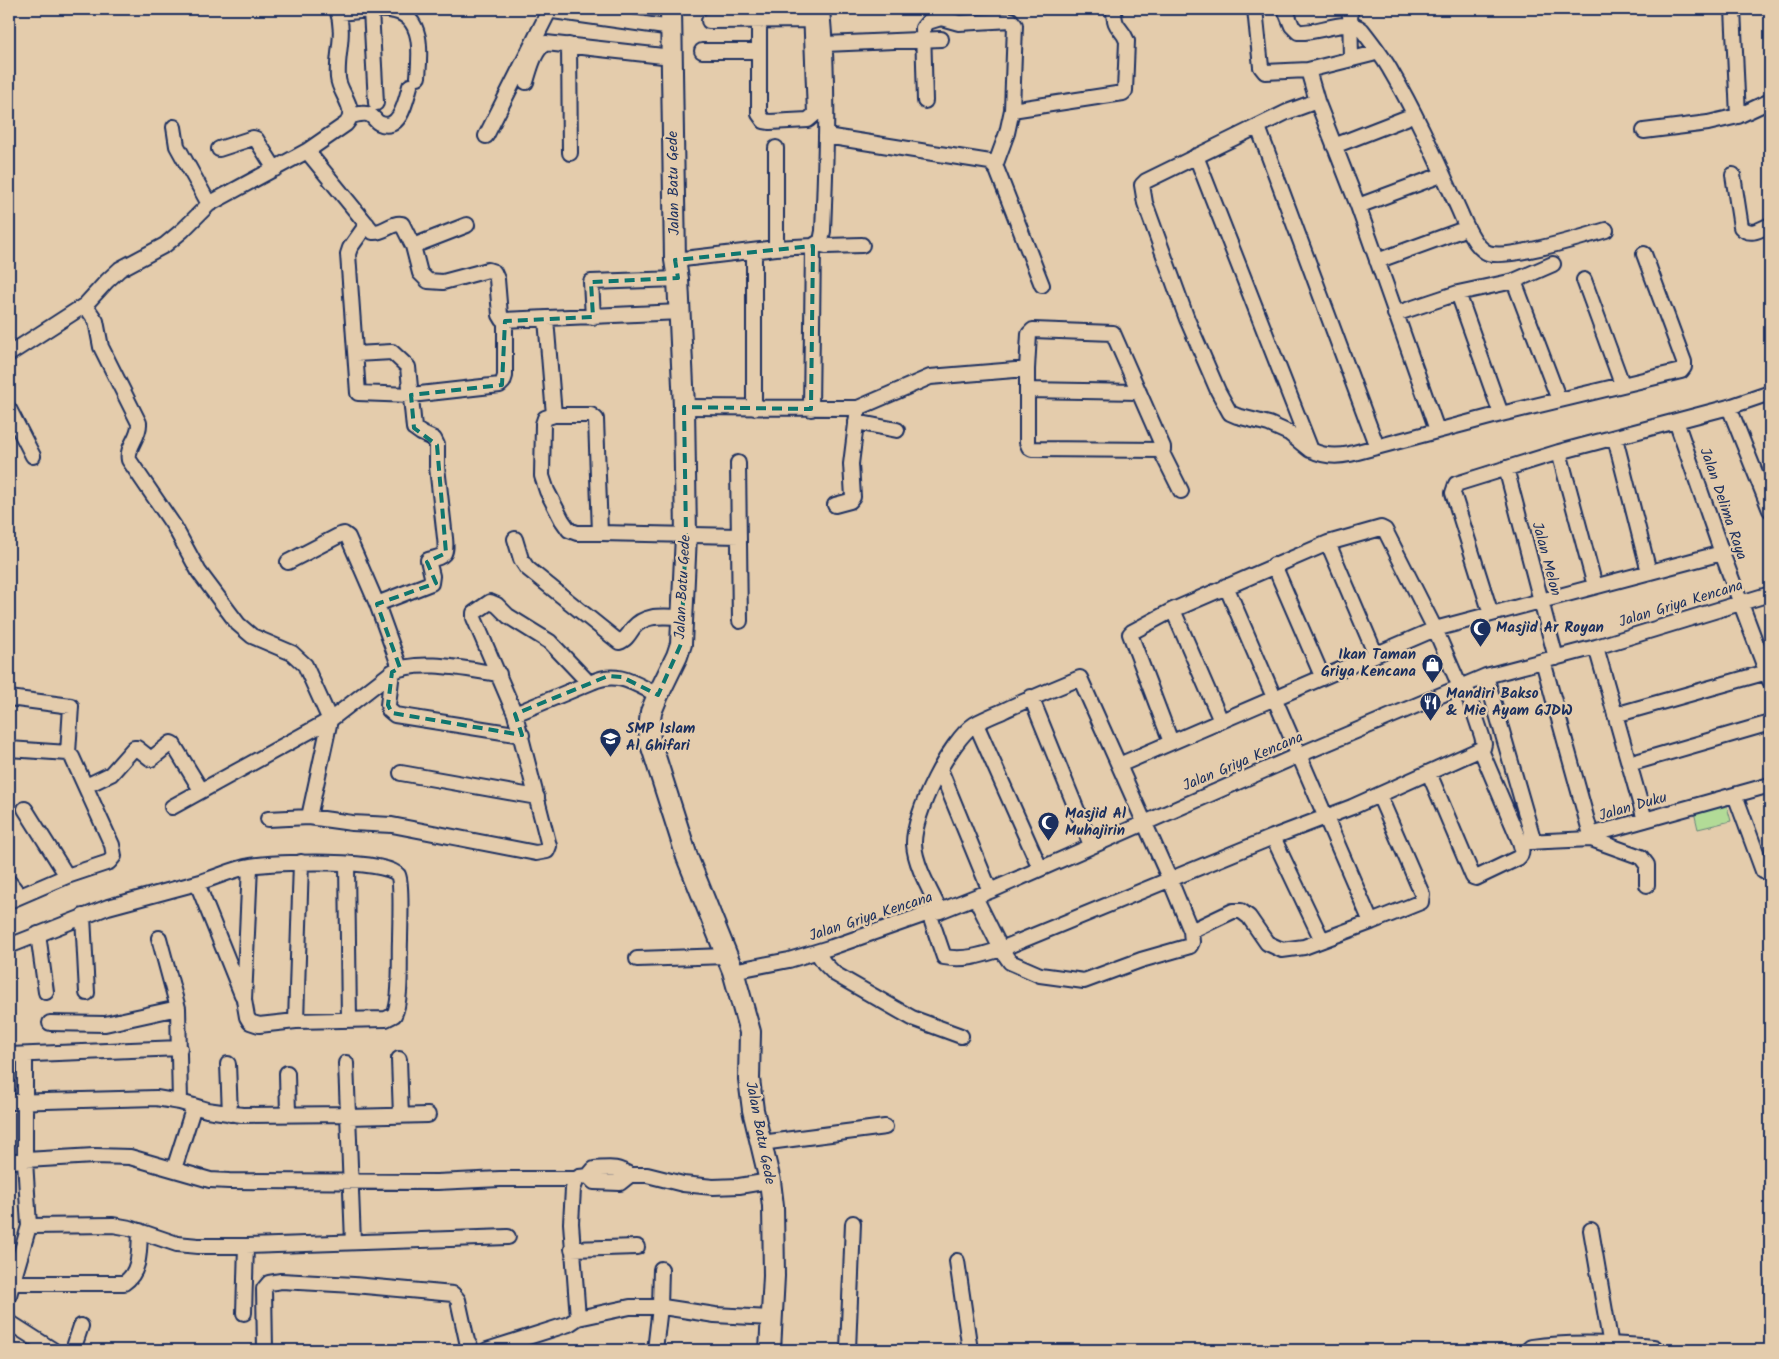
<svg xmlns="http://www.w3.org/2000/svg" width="1779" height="1359" font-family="Kalam,sans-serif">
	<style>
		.green { fill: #b2db97; stroke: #66857a }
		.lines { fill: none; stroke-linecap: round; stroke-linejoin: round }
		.street-casing { stroke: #1b2f5e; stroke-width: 18 }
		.secondary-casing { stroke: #1b2f5e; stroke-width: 24 }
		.street { stroke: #e4ccac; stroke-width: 14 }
		.secondary { stroke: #e4ccac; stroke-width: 20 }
		.marked { fill: none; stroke: #0f766e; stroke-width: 4; stroke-dasharray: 10 6; stroke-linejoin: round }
		.labels { text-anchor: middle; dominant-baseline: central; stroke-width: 5; stroke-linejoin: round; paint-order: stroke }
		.street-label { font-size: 15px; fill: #1b2f5e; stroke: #e4ccac }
		.poi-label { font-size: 15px; font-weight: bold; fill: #1b2f5e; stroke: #e4ccac; text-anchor: start }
	</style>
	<rect width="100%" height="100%" fill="#e4ccac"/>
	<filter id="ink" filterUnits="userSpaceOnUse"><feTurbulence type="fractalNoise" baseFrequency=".02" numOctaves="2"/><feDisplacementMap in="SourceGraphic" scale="10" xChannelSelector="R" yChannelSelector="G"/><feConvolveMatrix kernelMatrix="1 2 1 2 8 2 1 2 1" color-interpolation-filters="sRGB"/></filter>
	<g filter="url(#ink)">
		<path class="green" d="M 1726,803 L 1731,821 L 1698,829 L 1694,812 Z"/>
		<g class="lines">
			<defs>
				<path id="street" d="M 1255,9 L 1261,67 L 1265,72 L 1308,70 L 1372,54
					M 1285,9 L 1292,26 L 1298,32 C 1317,34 1348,17 1362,30 C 1373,44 1384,58 1392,73 C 1418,117 1438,164 1459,210 C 1464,222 1475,248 1488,253 C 1507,260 1583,237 1606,230
					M 1350,9 L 1351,59
					M 1733,9 L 1738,116
					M 371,10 C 378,10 387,9 394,11 C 424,17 420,54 418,77
					M 338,13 L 371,10 L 376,103
					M 941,18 L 959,23 L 1011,20 L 1015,25 L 1012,110 L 1007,133 L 995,166
					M 759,20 L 759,114 L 764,121 L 770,122 L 808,120 L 815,114 L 811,9
					M 709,21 L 812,20
					M 825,44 L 941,39
					M 569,45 L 570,153
					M 702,51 L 759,51
					M 1308,70 L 1317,101 L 1358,206 L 1437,430
					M 526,82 C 530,69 534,50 546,43 L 672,57
					M 925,101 L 923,28 L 928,22 L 941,18 L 942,9
					M 1012,110 L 1123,93 L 1125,91 L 1127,41 C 1121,25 1114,31 1114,9
					M 351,116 C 356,115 365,112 370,115 C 374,117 375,121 379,123 C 400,133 406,100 410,86
					M 174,127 L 177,146 L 209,204
					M 1258,127 L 1377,447
					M 1644,131 L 1708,123 L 1738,116 L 1770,101
					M 486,136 L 548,13 L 553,11 L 672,28
					M 826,136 L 990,162 L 997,170 L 1042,285
					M 1334,146 L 1406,118
					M 776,148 L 776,248
					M 219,149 L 253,138 L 256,139 L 275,169
					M 307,151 L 373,232 C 384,233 392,222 402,224 L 413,246 L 420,273 L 428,281 L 443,282 L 488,270 L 494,272 L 497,279 L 500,315 L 503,320 L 680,312
					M 1196,156 L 1311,450 C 1323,456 1336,457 1350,454 L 1501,414 L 1458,293
					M 1733,175 L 1741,227 C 1750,237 1761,229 1770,225
					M 1358,206 L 1436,177
					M 367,224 L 350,248 L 348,254 L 358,393 L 411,395 L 500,385 L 503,382 L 505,376 L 505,321
					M 817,244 L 826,246 L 862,245
					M 413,246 L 467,225
					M 675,260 L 776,248 L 813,246 L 821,241 L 823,231 C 826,157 829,83 822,9
					M 1377,261 L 1459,231
					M 1584,280 L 1622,384
					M 1514,281 L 1559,400
					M 85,305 L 96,321 L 101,347 L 139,423 C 140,437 126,447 129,460 L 174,526 L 199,572 L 238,624 L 252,636 L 292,653 L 305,665 L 330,720 L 309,817
					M 1395,314 L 1458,293 L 1514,281 L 1553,264
					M 593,317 L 591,282 L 678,279
					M 546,319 L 554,415 L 591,415 L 596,419 L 600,533
					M 1033,330 L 1113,333 L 1163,447 L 1163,450 L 1032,449 L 1029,447 L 1027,442 L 1027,369 L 1029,334 Z
					M 9,354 L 85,305 L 107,281 L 120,269 L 165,245 L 183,230 L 209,204 L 307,151 L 346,124 C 359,110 339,93 338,78 C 336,53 346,35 337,9
					M 356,354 L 392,352 L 408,367 L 414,428 L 421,433 L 434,439 L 437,445 L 437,467 L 445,538 C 447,556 444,556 428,560 L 432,576 L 431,583 L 377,604
					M 1027,390 L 1139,392
					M 684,407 L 858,408 L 930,377 L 1027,369
					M 1729,407 L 1770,510
					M 754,408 L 754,251
					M 9,409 L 33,456
					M 811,409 L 813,246
					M 1501,414 L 1681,371 L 1684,367 L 1684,362 L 1644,254
					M 554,415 L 545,418 L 543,424 L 542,476 L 547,491 L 562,520 L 569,530 L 577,533 L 600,533 L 739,536
					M 1676,421 L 1722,553 L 1770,681
					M 856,422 L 897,430
					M 1615,438 L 1649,572
					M 1310,450 L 1289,433 L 1269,424 L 1237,416 L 1230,413 L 1218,391 L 1187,319 L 1145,203 L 1142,185 L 1146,181 L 1287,112 L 1317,101
					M 1161,451 L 1181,491
					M 1559,452 L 1595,586
					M 738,463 L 740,621
					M 1506,468 L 1556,658
					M 835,505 L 850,501 L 853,497 L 851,464 L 858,408
					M 515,539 L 521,559 L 527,568 L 619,642 C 626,640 629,634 633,628 C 646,613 664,617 682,617
					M 1328,543 L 1375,653
					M 288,562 L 340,535 L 344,534 L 348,537 L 377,604 L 400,668
					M 1274,565 L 1322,676
					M 1226,586 L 1371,922 L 1421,902 L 1422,894 L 1379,795
					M 1173,610 L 1221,721
					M 1491,614 L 1453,493 L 1456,484 L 1559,452 L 1729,407 L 1770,393
					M 1596,647 L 1645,820
					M 1543,661 L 1591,835 L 1770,785
					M 499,674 C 470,670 418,658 392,672 L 388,705 L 389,710 L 395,715 L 522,735
					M 1486,676 L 1534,842
					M 589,683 L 550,642 L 508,616 L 497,605 L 490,602 L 474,613 L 474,618 L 515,714 L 592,682 C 618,670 635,684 658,695
					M 1031,697 L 1091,845
					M 9,698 L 71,706 L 68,753
					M 1615,715 L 1767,672
					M 976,724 L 1040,868
					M 1171,742 L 1130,634 L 1132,632 L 1173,610 L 1328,543 L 1381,528 L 1385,530 L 1435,629 L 1460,687
					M 9,749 L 68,753 L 72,757 L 112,845 L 114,856 L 109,862 L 67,876 L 9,901
					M 1629,764 L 1770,723
					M 1119,765 L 1435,629 L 1722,553
					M 940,769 L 990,891
					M 401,773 L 537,797
					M 1429,773 L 1473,877 L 1476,878 L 1518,858 C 1523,854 1522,848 1520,842 L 1481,750
					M 86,786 L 111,774 L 134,748 L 137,748 L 151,759 L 171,743 L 173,744 L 201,790
					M 1735,795 L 1763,871
					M 172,807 L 330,720 L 392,672
					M 25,809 L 67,876
					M 268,819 L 309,817 L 352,823 L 392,825 L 536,853 L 547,851 L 549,846 L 515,714
					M 1273,837 L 1322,940
					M 1526,842 L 1591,839 L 1641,857 L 1647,865 L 1647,885
					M 347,864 L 349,1020
					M 9,882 L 20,896
					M 197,883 C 215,878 233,869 251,866 C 273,862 386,858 398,875 C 402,882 400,929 400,940 C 399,958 402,1001 394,1015 L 386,1019 L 296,1021 L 259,1025 L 250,1022 L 247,1017 L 244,1000 L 250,866
					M 940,911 C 931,892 915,865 914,844 C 913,814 950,740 975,724 C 984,719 994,715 1003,711 C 1028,699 1054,689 1080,678 L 1170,880 L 1191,931 L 1192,942 L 1190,946 L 1141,960 L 1084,981 L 1040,975 L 1010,962 L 1001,949 L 975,897
					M 929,913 L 944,957 C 965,961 982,955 1001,949 L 1273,837 L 1352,807 L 1483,748 L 1484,744 L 1482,736 L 1465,685
					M 83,916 L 87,993
					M 1191,931 L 1233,911 L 1241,911 L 1249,917 L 1267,943 L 1282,950 L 1304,947 L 1371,922
					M 38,934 L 46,992
					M 159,938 L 178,1008 L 180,1102
					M 9,946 L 108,907 L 197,883 L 242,995
					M 817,952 L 824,963 L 835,974 L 912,1018 L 961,1036
					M 637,959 L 727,956
					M 733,971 L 789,960 L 832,947 L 929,913 L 940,911 L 990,891 L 1299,755 L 1486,676 L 1596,647 L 1770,594
					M 296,1021 L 301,862
					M 50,1023 L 105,1024 L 178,1008
					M 9,1055 L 180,1048
					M 399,1059 L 401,1116
					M 346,1063 L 353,1242
					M 228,1064 L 230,1114
					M 287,1073 L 288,1115
					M 9,1102 L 156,1098 L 180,1102 L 207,1110 L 242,1115 L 348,1114
					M 348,1117 L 428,1115
					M 761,1143 L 885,1127
					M 9,1161 L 94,1156 L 130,1157 L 210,1180 L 229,1181 L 437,1182 L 500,1179 L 577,1179 L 579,1177 L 588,1176 L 594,1169 C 611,1168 616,1166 630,1175
					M 174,1169 L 194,1106
					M 588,1176 L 594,1182 L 620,1183 L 630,1175 L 647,1175 L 683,1184 L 713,1187 L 739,1186 L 770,1181
					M 577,1179 L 573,1189 L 571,1223 L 578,1318
					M 29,1226 L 113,1225 L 130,1228 L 177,1244 L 198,1246 L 246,1246 L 508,1237
					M 1591,1230 L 1611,1346
					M 572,1249 L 637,1247
					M 957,1261 L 970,1350
					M 13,1283 L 124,1283 C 141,1272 139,1249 140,1231
					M 9,1295 L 29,1226 L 25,1160 L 25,1055
					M 244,1313 L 246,1246
					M 9,1322 L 53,1350
					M 73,1350 L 81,1326
					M 265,1350 L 264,1289 L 269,1283 L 281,1281 L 354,1285 L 453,1294 L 458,1300 L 467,1341 L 472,1350
					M 487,1350 L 569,1324 L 578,1318 L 630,1307 L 663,1307 L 715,1315 L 772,1318
					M 655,1350 L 660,1307 L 661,1269
					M 848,1350 L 853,1223"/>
				<path id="secondary" d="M 671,9 L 675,260 L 678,279 L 684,407 L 686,535 L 681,644 L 677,656 L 658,695 L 651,712 L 649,730 L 650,741 L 687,857 L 733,971 L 750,1032 L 749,1079 L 753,1110 L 770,1181 L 773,1206 L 774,1276 L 770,1350
					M 1532,1350 C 1572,1344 1612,1346 1653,1350"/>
			</defs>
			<use href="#street" class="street-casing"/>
			<use href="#secondary" class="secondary-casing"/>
			<use href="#street" class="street"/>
			<use href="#secondary" class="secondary"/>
		</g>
	</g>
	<path class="marked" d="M 813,246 L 811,409 L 684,407 L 686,535 L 681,644 L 658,695 L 622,677 L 608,676 L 515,714 L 522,735 L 392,713 L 388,705 L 392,672 L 400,668 L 377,604 L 436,583 L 427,562 L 446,553 L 437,445 L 414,428 L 411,395 L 502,385 L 505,321 L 593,317 L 591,282 L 678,278 L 675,260 Z"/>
	<defs>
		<symbol id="mosque-pin" viewBox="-11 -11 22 30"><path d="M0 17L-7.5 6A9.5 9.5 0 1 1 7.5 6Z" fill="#1b2f5e" stroke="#e4ccac"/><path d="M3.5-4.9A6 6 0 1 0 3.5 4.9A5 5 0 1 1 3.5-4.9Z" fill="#fff"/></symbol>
		<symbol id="shop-pin" viewBox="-11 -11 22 30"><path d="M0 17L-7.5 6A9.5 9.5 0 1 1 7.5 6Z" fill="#1b2f5e" stroke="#e4ccac"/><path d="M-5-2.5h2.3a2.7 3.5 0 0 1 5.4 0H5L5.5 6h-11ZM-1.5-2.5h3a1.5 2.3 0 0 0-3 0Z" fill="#fff"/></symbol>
		<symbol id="restaurant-pin" viewBox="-11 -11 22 30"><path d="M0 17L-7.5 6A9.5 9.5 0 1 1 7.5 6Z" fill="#1b2f5e" stroke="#e4ccac"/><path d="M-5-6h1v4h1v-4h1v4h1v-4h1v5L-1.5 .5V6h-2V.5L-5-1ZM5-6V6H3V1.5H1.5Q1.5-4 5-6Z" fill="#fff"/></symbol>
		<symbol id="school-pin" viewBox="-11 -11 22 30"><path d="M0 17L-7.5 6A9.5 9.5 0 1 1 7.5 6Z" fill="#1b2f5e" stroke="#e4ccac"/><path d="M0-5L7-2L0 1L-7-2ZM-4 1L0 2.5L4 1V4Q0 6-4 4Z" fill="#fff"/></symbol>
	</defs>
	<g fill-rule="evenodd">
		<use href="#mosque-pin" x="1468" y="616" width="25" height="34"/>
		<use href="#shop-pin" x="1420" y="652" width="25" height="34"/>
		<use href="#restaurant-pin" x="1418" y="690" width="25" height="34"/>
		<use href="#school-pin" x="598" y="726" width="25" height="34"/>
		<use href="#mosque-pin" x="1036" y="810" width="25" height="34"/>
	</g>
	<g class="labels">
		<g class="street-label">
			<text transform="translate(674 183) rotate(-91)">Jalan Batu Gede</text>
			<text transform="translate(1723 504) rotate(71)">Jalan Delima Raya</text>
			<text transform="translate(1546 559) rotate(75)">Jalan Melon</text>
			<text transform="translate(683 587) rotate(-87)">Jalan Batu Gede</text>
			<text transform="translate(1681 604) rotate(-17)">Jalan Griya Kencana</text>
			<text transform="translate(1243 762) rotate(-23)">Jalan Griya Kencana</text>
			<text transform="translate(1633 807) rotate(-16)">Jalan Duku</text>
			<text transform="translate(871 917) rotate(-18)">Jalan Griya Kencana</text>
			<text transform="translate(760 1133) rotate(79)">Jalan Batu Gede</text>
		</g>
		<g class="poi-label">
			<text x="1496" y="628">Masjid Ar Royan</text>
			<text x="1416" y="655" text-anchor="end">Ikan Taman<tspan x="1416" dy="17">Griya Kencana</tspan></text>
			<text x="1446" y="694">Mandiri Bakso<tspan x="1446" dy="17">&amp; Mie Ayam GJDW</tspan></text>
			<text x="626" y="729">SMP Islam<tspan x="626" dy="17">Al Ghifari</tspan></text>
			<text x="1065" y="814">Masjid Al<tspan x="1065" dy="17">Muhajirin</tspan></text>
		</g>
	</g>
	<rect width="1779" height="1359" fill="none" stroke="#e4ccac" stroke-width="30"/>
	<rect x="15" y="15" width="1749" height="1329" fill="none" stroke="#1b2f5e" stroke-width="2" filter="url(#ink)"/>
</svg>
